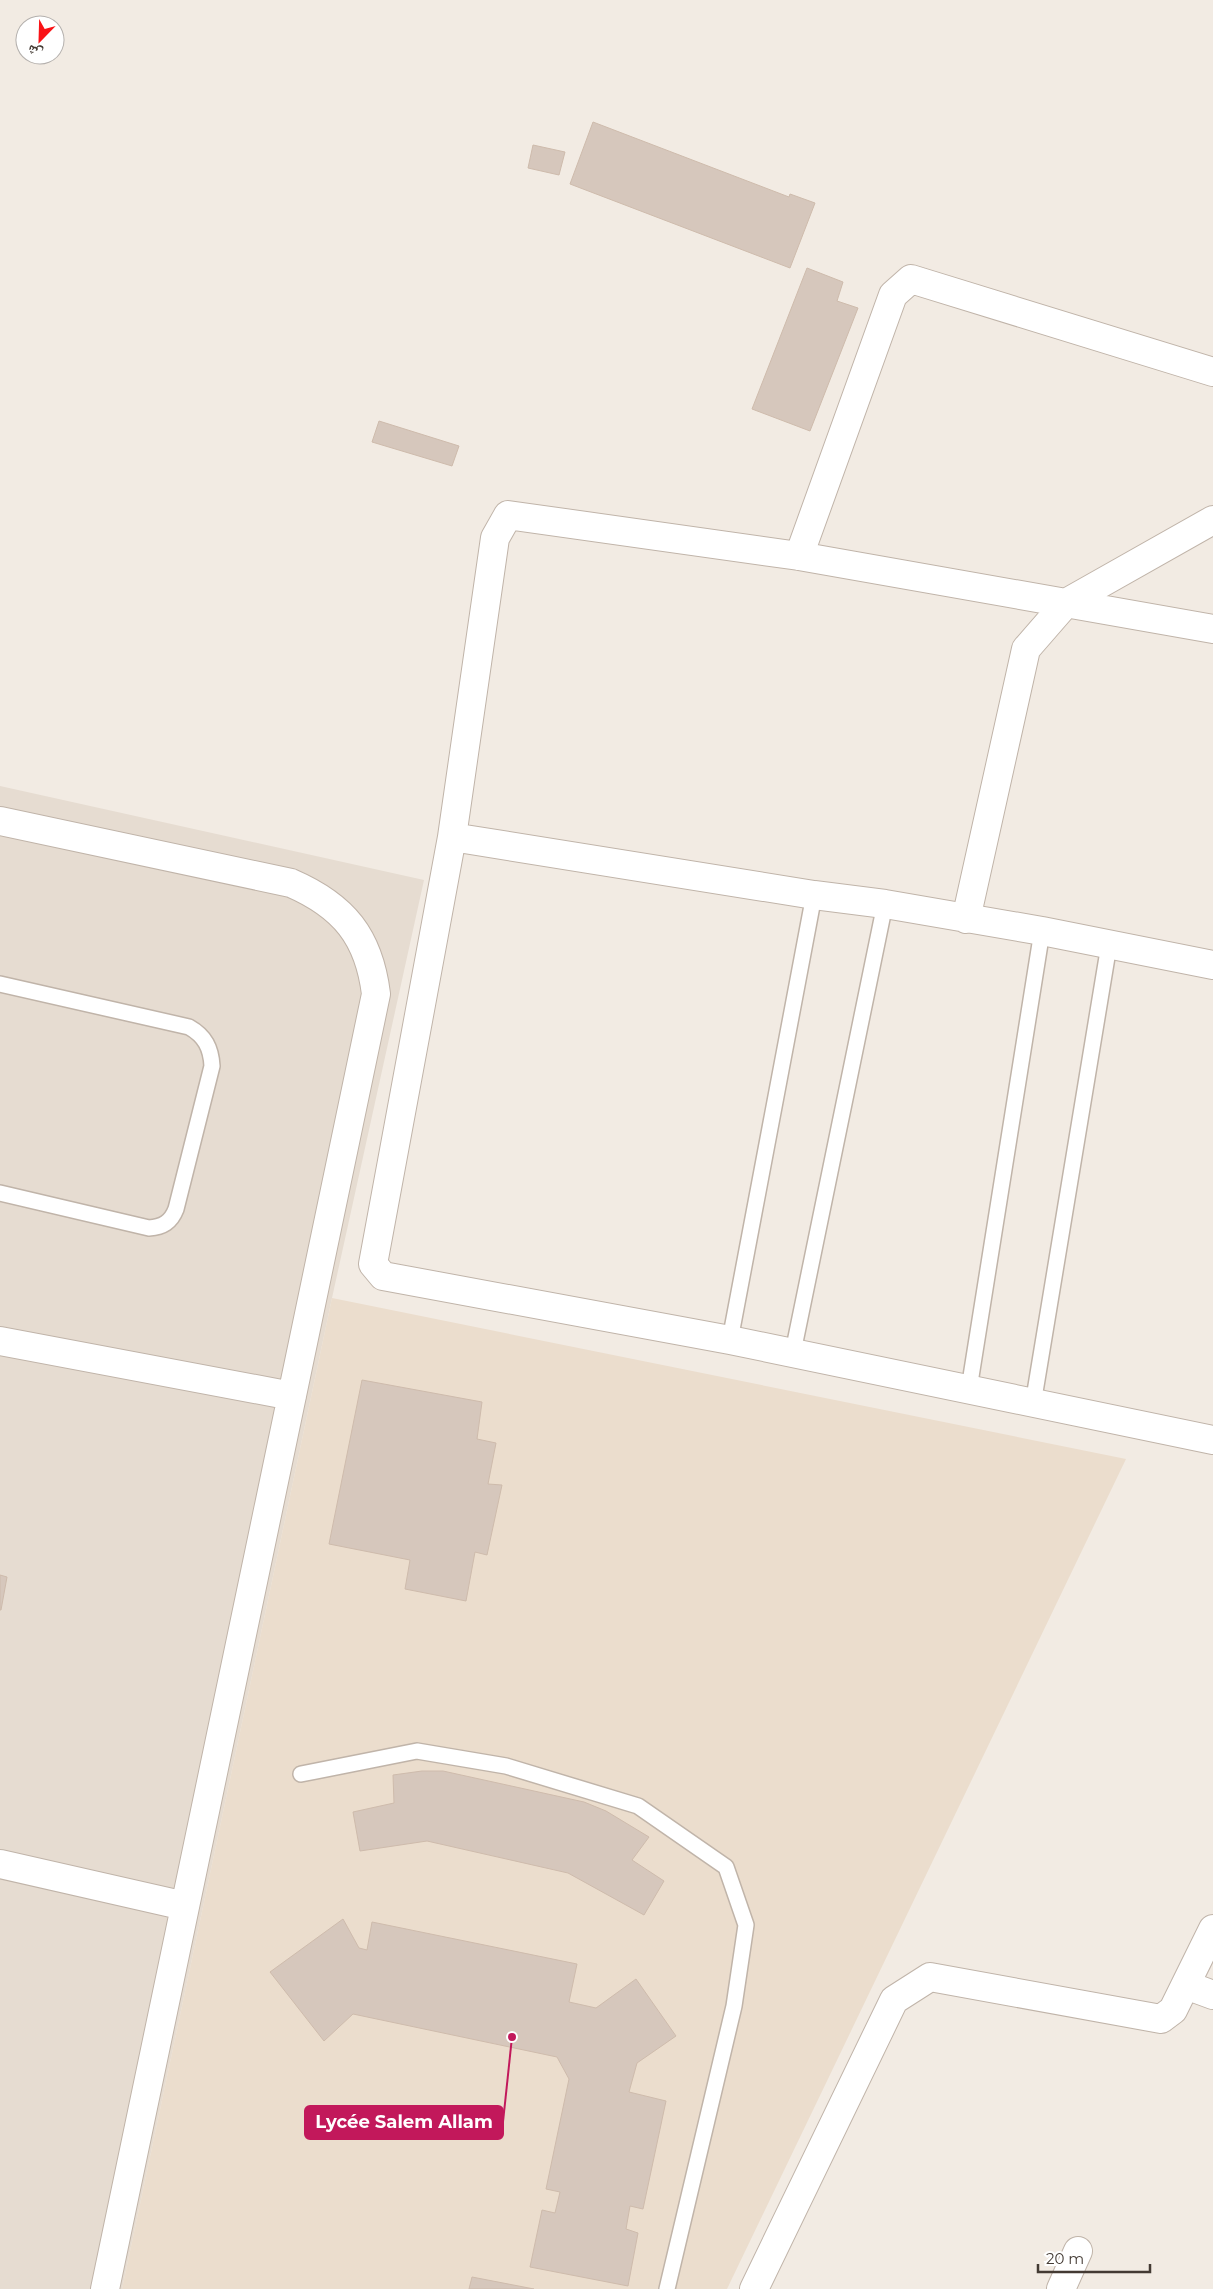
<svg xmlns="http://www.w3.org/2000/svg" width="1213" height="2289" font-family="Montserrat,'Noto Naskh Arabic',sans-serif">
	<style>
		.residential { fill: #e6dcd1 }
		.education { fill: #ebddcd }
		.building { fill: #d6c7bc; stroke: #cebbac }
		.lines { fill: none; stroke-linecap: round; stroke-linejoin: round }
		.lane-casing { stroke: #c0b4a9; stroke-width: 18 }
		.street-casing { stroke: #c0b4a9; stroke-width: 30 }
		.lane { stroke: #fff; stroke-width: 15 }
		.street { stroke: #fff; stroke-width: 28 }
		.leader { fill: none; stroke: #c2185b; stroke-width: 2 }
		.callout-dot { fill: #c2185b; stroke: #fff; stroke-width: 2 }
		.callout { fill: #c2185b; stroke: #c2185b; stroke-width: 2 }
		.callout-label { font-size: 18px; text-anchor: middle; font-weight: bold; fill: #fff }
	</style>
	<rect width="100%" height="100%" fill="#f2ebe3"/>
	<path class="residential" d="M 0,786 L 424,880 L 332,1298 L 122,2289 L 0,2289 Z"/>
	<path class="education" d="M 332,1298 L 1126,1459 L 727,2289 L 122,2289 Z"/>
	<path class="building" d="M 593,122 L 789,197 L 790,194 L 815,203 L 790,268 L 570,184 Z
		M 533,145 L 565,152 L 559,175 L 528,168 Z
		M 807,268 L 843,282 L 837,301 L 858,308 L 810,431 L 752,409 Z
		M 379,421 L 459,446 L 452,466 L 372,442 Z
		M 362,1380 L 482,1402 L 477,1439 L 496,1443 L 488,1484 L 502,1485 L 487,1555 L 475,1552 L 466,1601 L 405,1589 L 410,1560 L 329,1544 Z
		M 0,1575 L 7,1577 L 1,1610 L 0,1610 Z
		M 422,1771 L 443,1771 L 584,1802 L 606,1811 L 649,1837 L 632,1860 L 664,1881 L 644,1915 L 568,1873 L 427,1841 L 360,1851 L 353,1812 L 394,1803 L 393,1775 Z
		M 343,1919 L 359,1948 L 367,1950 L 372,1922 L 577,1964 L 569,2002 L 596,2008 L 636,1979 L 676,2036 L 637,2063 L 629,2092 L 666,2101 L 643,2209 L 630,2206 L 626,2229 L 638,2233 L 628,2286 L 530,2267 L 542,2210 L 555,2213 L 560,2192 L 546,2189 L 569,2079 L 557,2057 L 353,2014 L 324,2041 L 270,1972 Z
		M 472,2277 L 534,2289 L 469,2289 Z"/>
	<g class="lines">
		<defs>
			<path id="lane" d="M 0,984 L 189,1027 C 205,1036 211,1048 212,1066 L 176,1209 C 171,1222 163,1227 149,1228 L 0,1193
				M 730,1340 L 814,895
				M 793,1352 L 885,904
				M 969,1389 L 1042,931
				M 1033,1404 L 1109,945
				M 301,1774 L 417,1751 L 506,1766 L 638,1806 L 726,1867 L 746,1925 L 734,2006 L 667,2289"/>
			<path id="street" d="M 799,556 L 893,295 L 911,279 L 1213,372
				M 1213,629 L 799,556 L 508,515 L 495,538 L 452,837 L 814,895 L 885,904 L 1042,931 L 1213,965
				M 0,821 L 291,883 C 344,906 369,937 376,994 L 105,2289
				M 452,837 L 373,1264 L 383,1276 L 730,1340 L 1213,1440
				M 966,919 L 1026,649 L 1066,603 L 1213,520
				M 0,1341 L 292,1396
				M 0,1864 L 185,1906
				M 1186,1985 L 1213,1995
				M 754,2289 L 894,2000 L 930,1977 L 1161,2019 L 1173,2010 L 1213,1929
				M 1061,2289 L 1078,2251"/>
		</defs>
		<use href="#lane" class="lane-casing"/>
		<use href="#street" class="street-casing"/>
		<use href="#lane" class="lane"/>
		<use href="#street" class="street"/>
	</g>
	<path class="leader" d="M512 2037L503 2122"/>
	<circle class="callout-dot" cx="512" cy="2037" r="5"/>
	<rect class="callout" x="305" y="2106" width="198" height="33" rx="5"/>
	<g class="callout-label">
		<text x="404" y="2128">Lycée Salem Allam</text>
	</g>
	<g transform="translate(40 40) rotate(203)"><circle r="24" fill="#ffffff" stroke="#b4b0ad"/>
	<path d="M0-4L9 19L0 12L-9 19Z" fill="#f91316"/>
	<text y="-8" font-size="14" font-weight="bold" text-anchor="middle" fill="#433a33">ش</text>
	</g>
	<path d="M1038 2264v8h112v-8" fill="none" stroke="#433a33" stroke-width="2.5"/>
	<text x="1046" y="2264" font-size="15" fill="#433a33" stroke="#ffffff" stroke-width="4" paint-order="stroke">20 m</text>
</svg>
